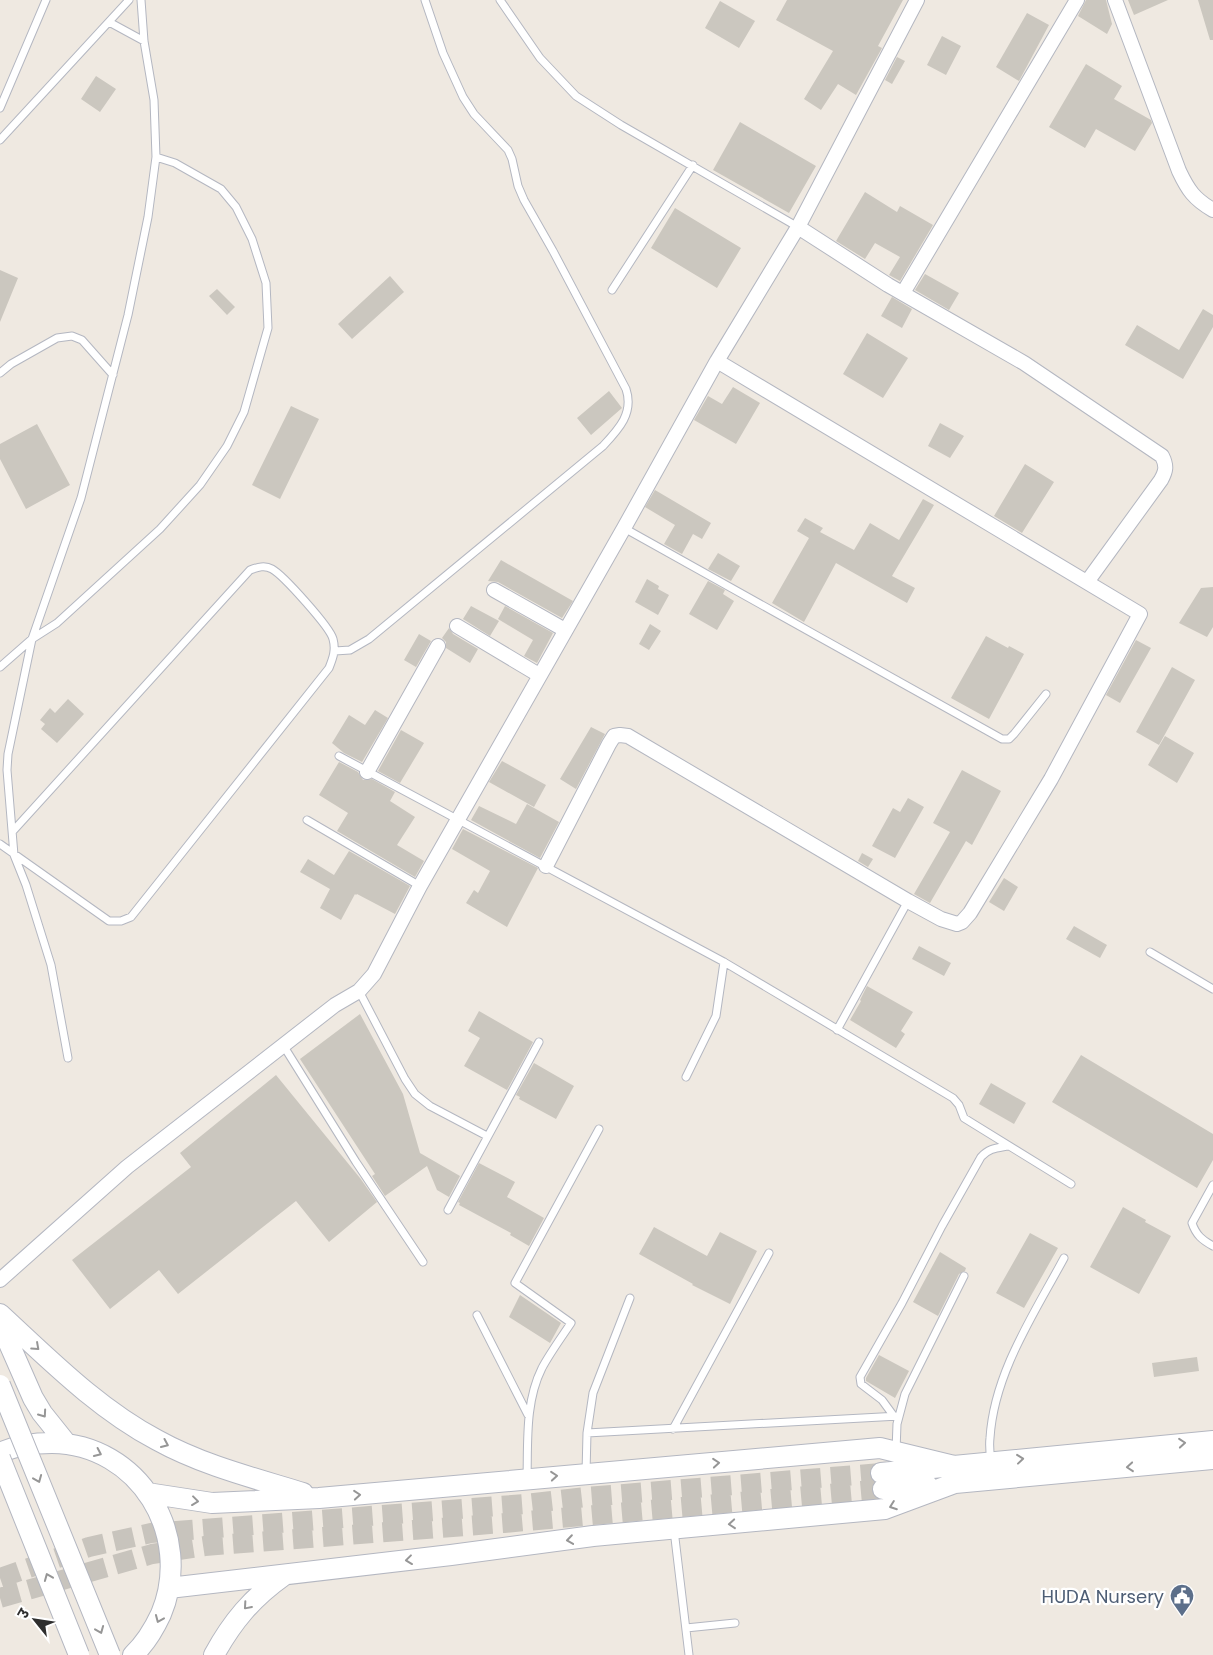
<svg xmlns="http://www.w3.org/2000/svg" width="1213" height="1655" font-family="Poppins,'Noto Sans Devanagari',sans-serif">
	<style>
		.building { fill: #cbc7bf }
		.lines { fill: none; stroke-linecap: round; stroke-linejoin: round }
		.secondary-tunnel { stroke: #c8c4bd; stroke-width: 20; stroke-dasharray: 20 10; stroke-linecap: butt }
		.lane-casing { stroke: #b4b7c1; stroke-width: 9 }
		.street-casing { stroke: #b4b7c1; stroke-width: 16 }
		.secondary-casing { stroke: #b4b7c1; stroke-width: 22 }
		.lane { stroke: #fff; stroke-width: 7 }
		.street { stroke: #fff; stroke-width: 14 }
		.secondary { stroke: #fff; stroke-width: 20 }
		.secondary-bridge-casing { stroke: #b4b7c1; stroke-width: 22; stroke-linecap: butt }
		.secondary-bridge { stroke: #fff; stroke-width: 20 }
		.oneway { stroke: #969696 }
		.labels { text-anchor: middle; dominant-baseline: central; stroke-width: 4.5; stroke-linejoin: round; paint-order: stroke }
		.service-label { font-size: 18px; fill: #4e5e75; stroke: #fff; text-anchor: end }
	</style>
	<rect width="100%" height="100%" fill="#efe9e1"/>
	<path class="building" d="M 787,0 L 903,0 L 878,46 L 882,48 L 856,95 L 838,84 L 821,110 L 804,99 L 833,51 L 776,20 Z
		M 1086,0 L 1106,0 L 1112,24 L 1107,34 L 1078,16 Z
		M 1128,0 L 1168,0 L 1134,15 Z
		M 1198,0 L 1213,0 L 1213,40 L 1210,40 Z
		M 720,1 L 755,21 L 739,48 L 705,28 Z
		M 1027,13 L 1049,25 L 1019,81 L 996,67 Z
		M 942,36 L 961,46 L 946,75 L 927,65 Z
		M 897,57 L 905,61 L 892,84 L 885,80 Z
		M 1086,64 L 1122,86 L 1114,99 L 1151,120 L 1152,123 L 1135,151 L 1096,129 L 1085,148 L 1049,127 Z
		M 96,76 L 116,89 L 100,112 L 81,99 Z
		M 740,122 L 816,166 L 789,213 L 713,170 Z
		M 865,192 L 897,212 L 900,206 L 933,225 L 900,281 L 889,275 L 900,257 L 875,243 L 865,259 L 836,241 Z
		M 675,208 L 741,248 L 717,288 L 651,248 Z
		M 0,270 L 18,278 L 0,322 Z
		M 925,274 L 959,293 L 949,310 L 915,290 Z
		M 390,276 L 404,292 L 352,339 L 338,324 Z
		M 217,289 L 235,307 L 227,315 L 209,296 Z
		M 892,297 L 912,309 L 902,328 L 881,316 Z
		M 1203,309 L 1213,315 L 1213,327 L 1183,379 L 1125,345 L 1137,325 L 1179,350 Z
		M 867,333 L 908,358 L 883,398 L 843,374 Z
		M 733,387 L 760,403 L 736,444 L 694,420 L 708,396 L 722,404 Z
		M 609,391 L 622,408 L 591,435 L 577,418 Z
		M 291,406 L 319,419 L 280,499 L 252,485 Z
		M 940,423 L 964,436 L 950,458 L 928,446 Z
		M 37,424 L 70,485 L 26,509 L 0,459 L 0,444 Z
		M 1025,464 L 1054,482 L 1022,533 L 994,516 Z
		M 655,490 L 711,523 L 702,539 L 693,534 L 682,554 L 664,544 L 675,525 L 645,507 Z
		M 923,499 L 934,505 L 892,576 L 915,588 L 907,603 L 836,563 L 804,622 L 772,603 L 809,538 L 797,531 L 805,518 L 823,528 L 820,532 L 854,550 L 870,523 L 899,540 Z
		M 718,553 L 740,566 L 731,581 L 708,569 Z
		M 501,560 L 573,601 L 562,618 L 498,582 L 488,581 Z
		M 647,579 L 659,586 L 658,589 L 669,595 L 658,615 L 635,602 Z
		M 708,581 L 725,590 L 723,594 L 734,601 L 717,630 L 689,614 Z
		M 1213,587 L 1213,627 L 1207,637 L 1179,623 L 1201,588 Z
		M 471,606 L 499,621 L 490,636 L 463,619 Z
		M 505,606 L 553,633 L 537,663 L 524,656 L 533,640 L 498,619 Z
		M 650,624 L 661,631 L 649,650 L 639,644 Z
		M 449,628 L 453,634 L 478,649 L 470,663 L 446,648 L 446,642 L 442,638 Z
		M 419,634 L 431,641 L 416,667 L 404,660 Z
		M 986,636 L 1008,648 L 1009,646 L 1024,654 L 989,719 L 951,698 Z
		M 1136,640 L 1151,648 L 1120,703 L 1106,695 Z
		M 1172,667 L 1195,680 L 1159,745 L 1136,732 Z
		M 68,699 L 84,714 L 57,743 L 41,729 L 45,724 L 40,720 L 50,708 L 55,713 Z
		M 375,710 L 388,718 L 362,762 L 344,753 L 332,743 L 349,715 L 365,725 Z
		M 591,727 L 605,734 L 576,789 L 560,779 Z
		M 401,730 L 424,743 L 400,783 L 378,771 Z
		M 1165,736 L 1194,753 L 1177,783 L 1148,765 Z
		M 502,761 L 546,785 L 534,807 L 489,782 Z
		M 339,762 L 358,772 L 363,780 L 372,779 L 395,792 L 390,801 L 415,817 L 397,845 L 424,861 L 415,877 L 337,831 L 348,813 L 319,795 Z
		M 962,770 L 1001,791 L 972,845 L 966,841 L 930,903 L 914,894 L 950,832 L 933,823 Z
		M 908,798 L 924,807 L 895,858 L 872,846 L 893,808 L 900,812 Z
		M 527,804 L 559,822 L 540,858 L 471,820 L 479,806 L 516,824 Z
		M 463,829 L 538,868 L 507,927 L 466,903 L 474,890 L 478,893 L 490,871 L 452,849 Z
		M 349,851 L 410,886 L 395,914 L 357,894 L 356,895 L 355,894 L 341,920 L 320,908 L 330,889 L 300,872 L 308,859 L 334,875 Z
		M 862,853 L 873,859 L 868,867 L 858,861 Z
		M 1004,878 L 1018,887 L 1004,911 L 989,902 Z
		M 1074,926 L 1107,945 L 1100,958 L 1066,939 Z
		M 919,946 L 951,963 L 944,976 L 912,959 Z
		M 867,986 L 913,1012 L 901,1031 L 905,1034 L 896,1048 L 850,1020 L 861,1001 L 860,1000 Z
		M 479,1011 L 533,1042 L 507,1090 L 464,1066 L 480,1038 L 468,1031 Z
		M 360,1014 L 403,1094 L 420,1153 L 460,1176 L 449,1197 L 437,1190 L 427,1166 L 385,1196 L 372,1176 L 375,1174 L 300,1059 Z
		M 1081,1055 L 1213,1134 L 1213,1160 L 1197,1188 L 1052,1102 Z
		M 534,1063 L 574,1086 L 556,1119 L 519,1099 L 520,1097 L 516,1095 Z
		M 276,1075 L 360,1178 L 377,1202 L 329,1242 L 296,1201 L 178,1294 L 159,1270 L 110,1309 L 72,1260 L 191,1167 L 180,1153 Z
		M 991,1083 L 1026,1103 L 1014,1124 L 979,1104 Z
		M 479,1163 L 515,1182 L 507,1197 L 544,1218 L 529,1246 L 510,1235 L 511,1233 L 459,1205 L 460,1203 L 458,1202 Z
		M 1123,1207 L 1146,1220 L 1145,1222 L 1171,1236 L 1139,1294 L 1090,1267 Z
		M 654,1227 L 707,1256 L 720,1232 L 757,1251 L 730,1304 L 692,1285 L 693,1284 L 639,1254 Z
		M 1030,1233 L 1058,1248 L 1024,1308 L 996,1293 Z
		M 940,1252 L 966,1268 L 965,1271 L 959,1274 L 938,1316 L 913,1302 Z
		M 520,1295 L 561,1323 L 550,1343 L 509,1317 Z
		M 879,1355 L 909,1371 L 895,1398 L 866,1381 L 866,1378 Z
		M 1197,1357 L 1199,1371 L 1154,1377 L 1152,1363 Z"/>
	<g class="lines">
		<path class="secondary-tunnel" d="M 0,1578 L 89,1547 L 151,1533 L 525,1504 L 586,1497 L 881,1473
			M 0,1598 L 152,1554 L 205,1546 L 504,1523 L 883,1489"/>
		<defs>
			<path id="lane" d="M 500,0 L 540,58 L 576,96 L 621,125 L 798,227
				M 109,22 L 144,41
				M 0,108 L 46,0
				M 0,140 L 129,0
				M 612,290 L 693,165
				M 0,373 L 11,364 L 57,338 L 72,336 L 82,340 L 113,375
				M 624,528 L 1002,739 L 1009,739 L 1014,734 L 1046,694
				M 335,651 L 350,650 L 369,639 L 603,446 C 619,429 634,413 626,389 L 553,251 L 524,200 L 518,186 L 512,159 L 508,150 L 474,114 L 463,97 L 443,53 L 425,0
				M 0,667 L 32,639 L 57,623 L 160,529 L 200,485 L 227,446 L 244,412 L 268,328 L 266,283 L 252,239 L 236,207 L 221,189 L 175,163 L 156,157
				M 339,756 L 724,962 L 953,1098 L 959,1105 L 964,1118 L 1071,1184
				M 307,820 L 420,886
				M 0,844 L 109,921 L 121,921 L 131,917 L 329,668 C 333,658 336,650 333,639 C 330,627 283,575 272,569 C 265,565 258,567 250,570 L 13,831
				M 1150,952 L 1213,989
				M 359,991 L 405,1079 L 415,1094 L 430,1106 L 487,1136
				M 837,1030 L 908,901
				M 283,1045 L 356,1162 L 423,1262
				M 68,1058 L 51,965 L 26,885 L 14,855 L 7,770 L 8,754 L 32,639 L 81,498 L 128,315 L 148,217 L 156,157 L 154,100 L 144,41 L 141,0
				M 686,1077 L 716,1016 L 724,962
				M 1213,1185 L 1192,1223 C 1196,1235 1202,1240 1213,1246
				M 448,1210 L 539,1042
				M 477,1315 L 528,1415
				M 893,1415 L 882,1400 L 861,1384 L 860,1377 L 902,1303 L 942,1226 L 981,1157 C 989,1148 997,1148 1008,1146
				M 673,1429 L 769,1253
				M 587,1433 L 899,1416
				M 896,1451 L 897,1424 L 905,1394 L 964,1276
				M 991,1461 C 990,1454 989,1446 990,1438 C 994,1373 1034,1314 1064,1258
				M 586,1473 L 587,1433 L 593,1393 L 630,1298
				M 527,1478 C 528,1442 525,1402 542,1368 C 550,1353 561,1338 571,1323 L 515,1283 L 599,1129
				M 674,1530 L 689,1655
				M 686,1628 L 735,1623"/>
			<path id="street" d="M 1115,0 L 1179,171 C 1188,190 1194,199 1213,210
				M 798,227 L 888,285 L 1024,363 L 1162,456 C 1167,466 1166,471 1161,480 L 1087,582
				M 903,293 L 1077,0
				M 494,590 L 565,630
				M 457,626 L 539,675
				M 367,772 L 438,646
				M 546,866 L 609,744 L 614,736 L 620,735 L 628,736 L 908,901 L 941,919 L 957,924 L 962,922 L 970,913 L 1051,779 L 1140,614 L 717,361
				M 0,1280 L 127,1167 L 335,1005 L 359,991 L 374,974 L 420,886 L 624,528 L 717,361 L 798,227 L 917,0"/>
			<path id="secondary" d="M 0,1314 C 50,1360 97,1408 157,1440 C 202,1465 254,1478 303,1493
				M 0,1323 L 33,1398 L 42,1413 L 66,1443
				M 0,1453 C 16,1445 34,1443 52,1443 C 139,1444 194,1535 161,1614 C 154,1629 145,1644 133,1655
				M 881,1473 L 1213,1441
				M 883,1489 L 928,1486
				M 147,1493 L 212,1503 L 319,1498 L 880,1448 L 954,1466
				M 169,1588 L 451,1555 L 593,1536 L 885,1509 L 955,1483 L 1213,1459
				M 214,1655 C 232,1622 252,1598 283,1576"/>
		</defs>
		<use href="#lane" class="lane-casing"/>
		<use href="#street" class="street-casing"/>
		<use href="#secondary" class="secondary-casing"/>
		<use href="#lane" class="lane"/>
		<use href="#street" class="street"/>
		<use href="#secondary" class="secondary"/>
		<defs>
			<path id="secondary-bridge" d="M 0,1385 L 110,1655
				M 0,1458 L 79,1655"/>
		</defs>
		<use href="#secondary-bridge" class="secondary-bridge-casing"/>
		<use href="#secondary-bridge" class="secondary-bridge"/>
	</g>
	<defs><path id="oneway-chevron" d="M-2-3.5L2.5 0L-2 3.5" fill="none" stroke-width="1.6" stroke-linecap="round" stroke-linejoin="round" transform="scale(1.25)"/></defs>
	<g class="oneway">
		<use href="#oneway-chevron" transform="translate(36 1347) rotate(42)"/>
		<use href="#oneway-chevron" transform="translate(43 1414) rotate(55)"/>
		<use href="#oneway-chevron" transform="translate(1182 1443) rotate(-5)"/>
		<use href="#oneway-chevron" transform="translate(165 1444) rotate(24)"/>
		<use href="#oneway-chevron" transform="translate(98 1453) rotate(25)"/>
		<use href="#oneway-chevron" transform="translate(1020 1459) rotate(-6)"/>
		<use href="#oneway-chevron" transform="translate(716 1463) rotate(-5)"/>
		<use href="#oneway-chevron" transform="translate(1130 1467) rotate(175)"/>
		<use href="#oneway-chevron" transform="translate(554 1476) rotate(-5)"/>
		<use href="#oneway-chevron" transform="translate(38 1479) rotate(68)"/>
		<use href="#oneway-chevron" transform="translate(357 1495) rotate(-5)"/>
		<use href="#oneway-chevron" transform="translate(195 1501) rotate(7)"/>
		<use href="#oneway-chevron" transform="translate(893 1506) rotate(160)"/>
		<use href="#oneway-chevron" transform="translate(732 1524) rotate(175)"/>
		<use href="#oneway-chevron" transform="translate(570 1540) rotate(172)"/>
		<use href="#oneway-chevron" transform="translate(409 1560) rotate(173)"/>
		<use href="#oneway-chevron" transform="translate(48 1577) rotate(-112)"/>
		<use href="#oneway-chevron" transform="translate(247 1606) rotate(131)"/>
		<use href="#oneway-chevron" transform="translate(159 1619) rotate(113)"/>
		<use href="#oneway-chevron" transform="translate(100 1630) rotate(68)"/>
	</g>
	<defs>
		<symbol id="civic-pin" viewBox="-11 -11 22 30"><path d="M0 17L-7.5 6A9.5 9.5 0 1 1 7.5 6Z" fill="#5c6f8a" stroke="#fff"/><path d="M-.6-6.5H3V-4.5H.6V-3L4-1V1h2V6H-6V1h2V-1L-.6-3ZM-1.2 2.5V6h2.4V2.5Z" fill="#fff"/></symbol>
	</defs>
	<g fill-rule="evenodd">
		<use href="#civic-pin" x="1168" y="1582" width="28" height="38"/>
	</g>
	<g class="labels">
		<g class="service-label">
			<text x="1164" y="1596">HUDA Nursery</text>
		</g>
	</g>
	<g transform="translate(35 1620) rotate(300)" stroke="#ffffff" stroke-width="4" paint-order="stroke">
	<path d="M0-4L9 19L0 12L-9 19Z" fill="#2e2e2e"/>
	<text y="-8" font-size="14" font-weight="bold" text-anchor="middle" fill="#2e2e2e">उ</text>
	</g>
</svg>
